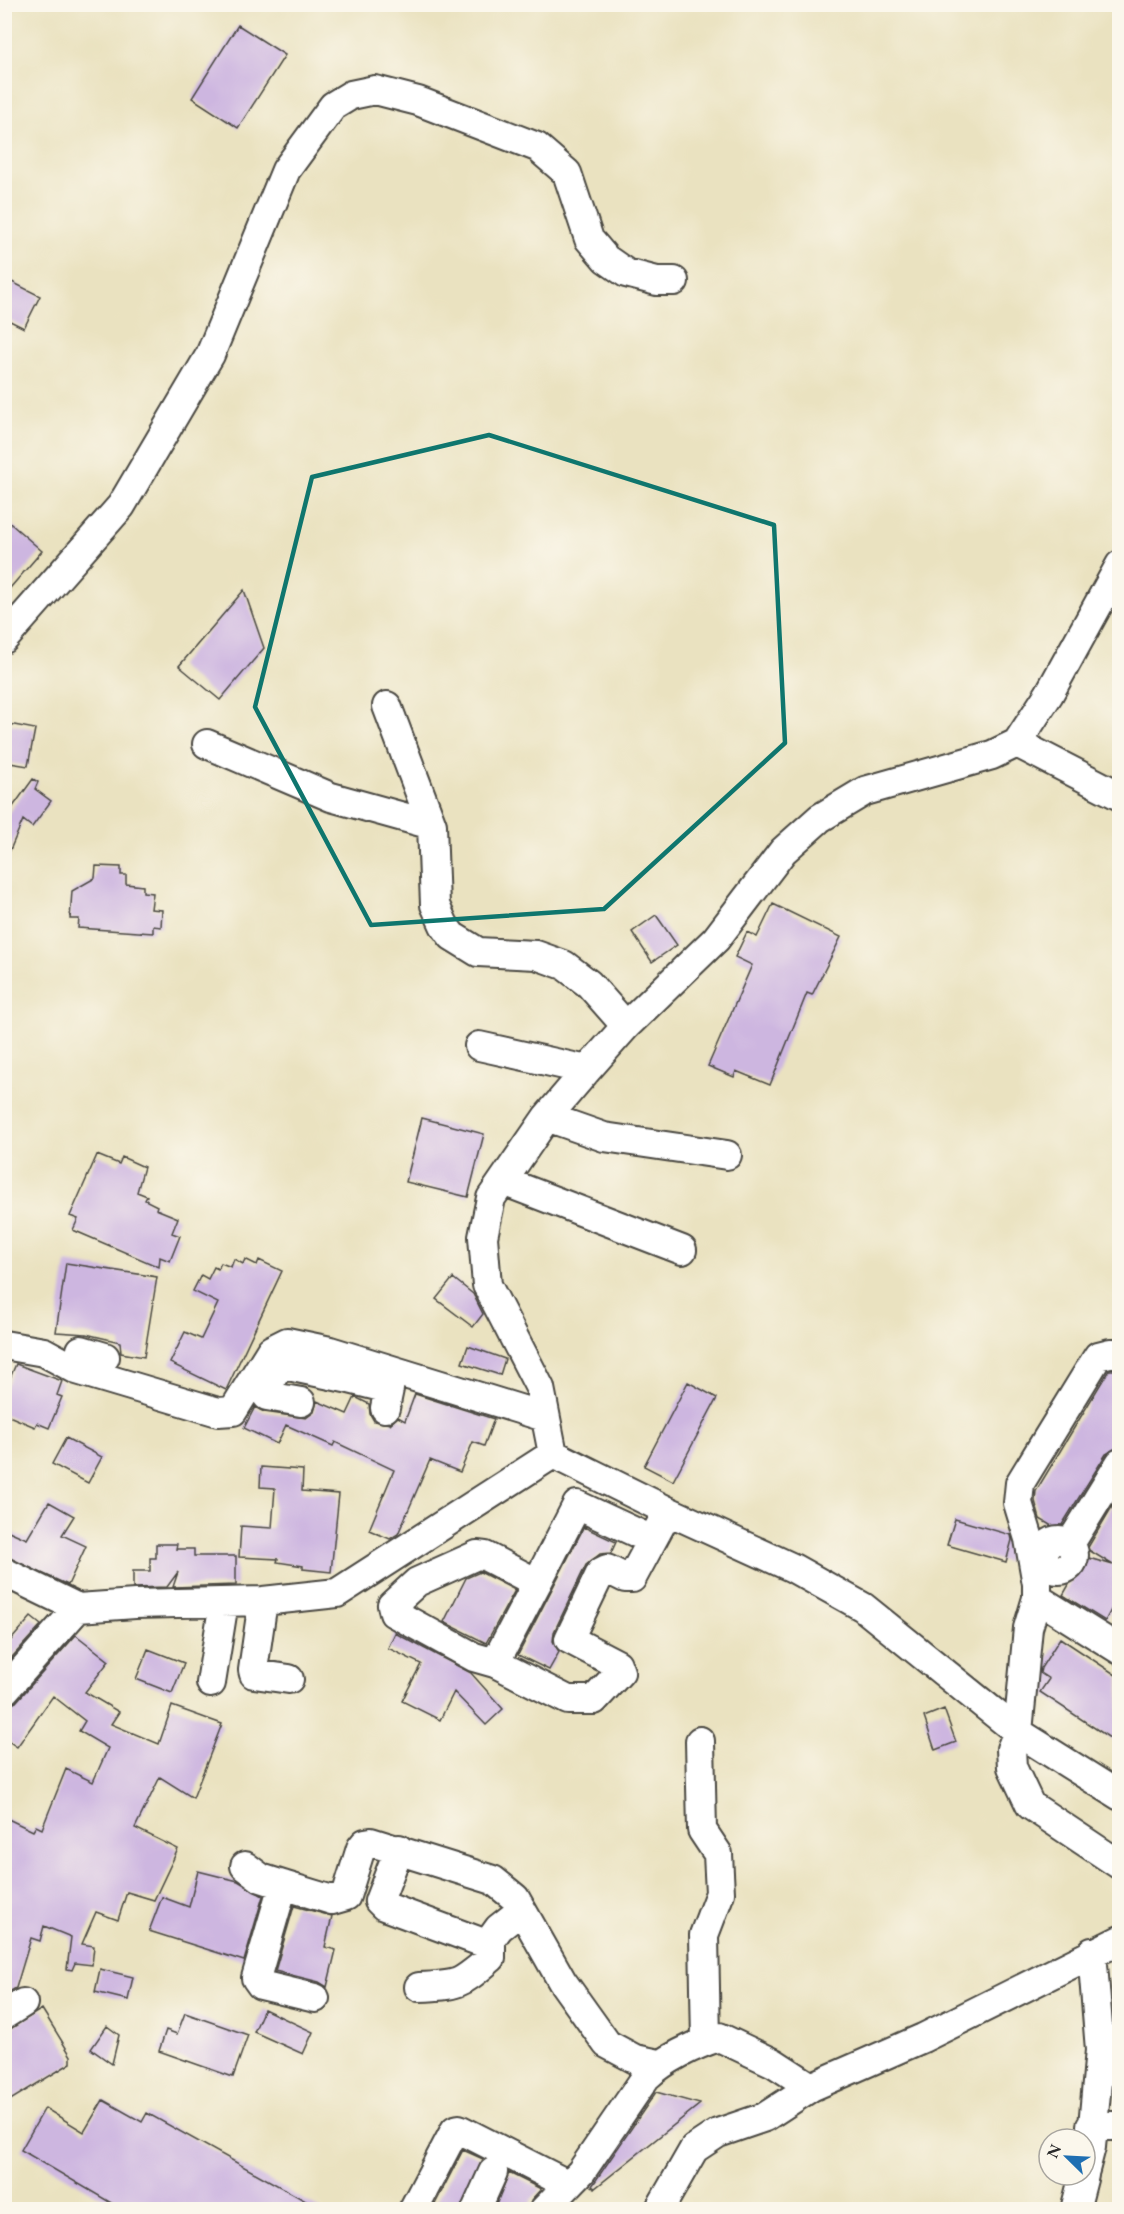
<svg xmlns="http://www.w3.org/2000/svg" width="1124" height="2214" font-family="'EB Garamond',serif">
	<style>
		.building { fill: #cdb6e0 }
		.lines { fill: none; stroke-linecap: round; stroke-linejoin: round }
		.minor-casing { stroke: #484641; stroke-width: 32 }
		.minor { stroke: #fff; stroke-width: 28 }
		.marked { fill: none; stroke: #0f766e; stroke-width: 4.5; stroke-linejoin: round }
	</style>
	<rect width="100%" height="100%" fill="#fbf7ec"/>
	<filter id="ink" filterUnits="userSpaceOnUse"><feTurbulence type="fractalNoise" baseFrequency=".0167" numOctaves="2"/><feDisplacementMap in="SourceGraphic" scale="12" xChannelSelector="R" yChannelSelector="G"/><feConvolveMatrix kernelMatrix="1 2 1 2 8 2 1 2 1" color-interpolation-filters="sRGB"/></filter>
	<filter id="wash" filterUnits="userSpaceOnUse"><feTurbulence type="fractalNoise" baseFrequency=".008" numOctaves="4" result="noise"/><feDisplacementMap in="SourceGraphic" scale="24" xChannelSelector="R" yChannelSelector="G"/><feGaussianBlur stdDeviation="1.35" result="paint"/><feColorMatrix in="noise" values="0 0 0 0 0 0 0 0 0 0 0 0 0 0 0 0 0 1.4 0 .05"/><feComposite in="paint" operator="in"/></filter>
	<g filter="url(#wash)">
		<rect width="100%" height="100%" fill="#eae2c0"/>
		<g id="blocks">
			<path class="building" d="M 238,25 L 285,55 L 238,128 L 192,98 Z
				M 4,278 L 40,296 L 24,328 L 4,318 Z
				M 4,518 L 42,551 L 4,595 Z
				M 244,590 L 264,648 L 220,700 L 179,666 Z
				M 4,723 L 35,729 L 28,766 L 4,762 Z
				M 33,779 L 38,782 L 35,789 L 51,801 L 32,827 L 23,820 L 4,864 L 4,819 Z
				M 96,866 L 121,867 L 121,875 L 126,875 L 126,884 L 143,886 L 143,892 L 153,893 L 151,909 L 162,910 L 161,927 L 153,926 L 153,933 L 78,928 L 79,919 L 70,919 L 72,891 L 95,878 Z
				M 773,904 L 841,937 L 812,995 L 807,993 L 770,1085 L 736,1071 L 734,1077 L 708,1066 L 752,965 L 735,957 L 747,932 L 757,937 Z
				M 656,915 L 677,945 L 652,962 L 632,932 Z
				M 422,1118 L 484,1134 L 468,1197 L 406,1182 Z
				M 97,1155 L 119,1164 L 122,1157 L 144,1167 L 137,1192 L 147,1196 L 145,1200 L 157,1206 L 156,1209 L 178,1218 L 172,1233 L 180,1236 L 170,1261 L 160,1257 L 159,1267 L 73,1230 L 78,1219 L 70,1216 Z
				M 234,1259 L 243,1264 L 245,1259 L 257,1265 L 259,1260 L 282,1271 L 226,1390 L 170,1363 L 185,1332 L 201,1339 L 218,1303 L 193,1291 L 201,1275 L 208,1279 L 214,1267 L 218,1269 L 221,1263 L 231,1267 Z
				M 66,1263 L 157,1277 L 144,1357 L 121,1353 L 120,1342 L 86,1334 L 56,1332 Z
				M 453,1278 L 473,1294 L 483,1314 L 473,1327 L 436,1299 Z
				M 468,1346 L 505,1359 L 500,1375 L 462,1363 Z
				M 16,1364 L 62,1381 L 57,1395 L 62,1397 L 49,1428 L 37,1423 L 35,1427 L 4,1414 L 4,1392 Z
				M 1109,1370 L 1119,1370 L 1119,1447 L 1106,1454 L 1060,1528 L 1055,1528 L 1040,1519 L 1035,1501 L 1036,1491 Z
				M 688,1382 L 717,1398 L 673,1481 L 644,1466 Z
				M 415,1394 L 494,1419 L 484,1446 L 473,1442 L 460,1472 L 430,1460 L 398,1534 L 390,1539 L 369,1530 L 394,1470 L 335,1442 L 333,1446 L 286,1425 L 277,1444 L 244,1428 L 255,1407 L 264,1412 L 306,1418 L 314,1412 L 317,1401 L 347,1414 L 355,1397 L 369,1404 L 370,1414 L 374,1421 L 390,1424 L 398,1417 L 405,1421 Z
				M 66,1438 L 102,1457 L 88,1483 L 52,1464 Z
				M 261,1467 L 303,1470 L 302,1491 L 339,1494 L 331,1572 L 303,1569 L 303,1566 L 277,1562 L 278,1559 L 239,1557 L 241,1526 L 272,1528 L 275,1488 L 260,1487 Z
				M 1119,1495 L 1119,1595 L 1105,1621 L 1063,1595 L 1085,1557 L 1113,1565 L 1087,1549 Z
				M 49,1502 L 74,1516 L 62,1535 L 86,1546 L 68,1585 L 4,1556 L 4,1529 L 27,1539 Z
				M 955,1519 L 1011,1535 L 1012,1540 L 1006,1562 L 947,1545 Z
				M 584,1527 L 616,1542 L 611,1553 L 600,1554 L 586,1565 L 554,1632 L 553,1641 L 559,1652 L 549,1670 L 518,1655 Z
				M 156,1544 L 177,1544 L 176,1549 L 194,1549 L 194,1556 L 236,1556 L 236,1585 L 173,1587 L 178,1572 L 167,1587 L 133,1588 L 133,1571 L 150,1571 L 150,1558 L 156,1558 Z
				M 480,1572 L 515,1590 L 486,1643 L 444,1622 L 466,1578 Z
				M 31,1617 L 41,1625 L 4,1666 L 4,1635 L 11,1640 Z
				M 395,1633 L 471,1673 L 503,1709 L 486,1725 L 454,1692 L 440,1720 L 402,1701 L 421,1664 L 388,1648 Z
				M 76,1635 L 109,1661 L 85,1692 L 119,1712 L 111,1724 L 159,1744 L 172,1706 L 222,1724 L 193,1798 L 160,1777 L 135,1828 L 178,1849 L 154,1900 L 127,1892 L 118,1920 L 96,1912 L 82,1944 L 94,1946 L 92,1965 L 75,1963 L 72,1970 L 67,1969 L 71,1937 L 44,1926 L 40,1941 L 31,1938 L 16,1988 L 4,1995 L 4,1952 L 8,1939 L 4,1938 L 4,1817 L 33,1831 L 36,1826 L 42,1829 L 66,1769 L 93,1782 L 108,1748 L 79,1731 L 85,1721 L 53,1696 L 17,1747 L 4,1738 L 4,1707 L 16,1702 Z
				M 1060,1638 L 1119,1677 L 1119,1744 L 1040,1692 L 1049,1679 L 1040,1673 L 1041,1668 Z
				M 148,1649 L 184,1663 L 172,1693 L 136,1679 Z
				M 944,1709 L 956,1742 L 935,1750 L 924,1717 Z
				M 198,1871 L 238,1881 L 263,1896 L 244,1961 L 149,1931 L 162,1897 L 189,1907 Z
				M 294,1906 L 332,1916 L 325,1947 L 336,1950 L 327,1987 L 319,1982 L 275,1971 Z
				M 100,1969 L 133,1977 L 128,2000 L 95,1992 Z
				M 42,2009 L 71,2056 L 71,2063 L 4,2104 L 4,2032 Z
				M 264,2009 L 313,2032 L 303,2054 L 254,2032 Z
				M 185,2013 L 248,2035 L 233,2077 L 159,2051 L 166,2030 L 177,2034 Z
				M 107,2026 L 119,2035 L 112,2064 L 91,2049 Z
				M 656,2092 L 700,2104 L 595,2188 L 592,2186 Z
				M 103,2100 L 142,2122 L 147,2113 L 322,2210 L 123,2210 L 21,2150 L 45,2108 L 84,2132 Z
				M 463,2150 L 483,2159 L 460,2210 L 432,2210 Z
				M 509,2173 L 541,2189 L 532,2199 L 528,2210 L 507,2210 L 496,2205 Z"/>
		</g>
	</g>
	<g filter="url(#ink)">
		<use href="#blocks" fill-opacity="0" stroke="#484641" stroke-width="1.5"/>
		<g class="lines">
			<defs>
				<path id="minor" d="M 1120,565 L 1049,694 L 1017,743 L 992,755 L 865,791 L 820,818 L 783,851 L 716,939 L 626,1026 L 587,1070 L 547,1117 L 491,1198 L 483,1237 L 487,1285 L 540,1388 L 553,1454 L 668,1511 L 793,1568 L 863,1607 L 1018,1732 L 1120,1796
					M 4,639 L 121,506 L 210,355 L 286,170 L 333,106 L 351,95 L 375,90 L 418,101 L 537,147 L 567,173 L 589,239 L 606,259 L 626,273 L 657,281 L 674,281
					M 387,706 L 432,825 L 435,905 L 444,925 L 452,936 L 478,952 L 536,955 L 564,965 L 589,984 L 626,1026
					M 1017,743 L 1120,796
					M 207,744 L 331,797 L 432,825
					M 479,1046 L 587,1070
					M 547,1117 L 604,1137 L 727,1155
					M 503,1181 L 682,1250
					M 4,1345 L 44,1352 L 77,1370 L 218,1412 L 233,1411 L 271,1350 L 287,1342 L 330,1351 L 545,1417
					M 81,1350 L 105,1357
					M 1120,1353 L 1110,1353 L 1098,1356 L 1020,1483 L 1018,1503 L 1029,1539 L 1037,1584 L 1037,1598 L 1028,1628 L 1018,1732 L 1011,1749 L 1012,1767 L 1030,1805 L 1120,1865
					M 351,1359 L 345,1378 L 389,1389 L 385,1408
					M 301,1402 L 267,1396 L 265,1393 L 279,1364 L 345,1378
					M 652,1540 L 577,1505 L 537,1583 L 485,1556 L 477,1555 L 417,1582 L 392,1605 L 394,1613 L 474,1657 L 495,1663 L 568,1700 L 594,1700 L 620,1672 L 617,1664 L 569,1639 L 601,1572 L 607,1569 L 625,1578 L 632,1578 L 668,1511
					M1044 1555a15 15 0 1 1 30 0a15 15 0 1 1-30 0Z
					M 1070,1544 L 1120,1463
					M 4,1572 L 78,1608 L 135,1604 L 263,1601 L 337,1593 L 553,1454
					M 1037,1598 L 1120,1650
					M 263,1601 L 253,1670 L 254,1674 L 289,1679
					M 495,1663 L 538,1581
					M 211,1683 L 224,1602
					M 4,1691 L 78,1608
					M 700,1741 L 702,1830 L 718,1854 L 720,1893 L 704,1935 L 706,2041
					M 399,1849 L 379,1901 L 384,1906 L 489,1945
					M 245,1866 L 261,1878 L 283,1885 L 332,1900 L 346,1896 L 361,1848 L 365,1843 L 371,1842 L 493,1880 L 515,1898 L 562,1981 L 607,2044 L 635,2059 L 659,2064
					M 283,1885 L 256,1978 L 261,1985 L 315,1998
					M 419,1987 C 461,1985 459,1985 491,1958 L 491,1939 L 499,1928 L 522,1910
					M 4,2015 L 23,2003
					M 1091,2126 L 1120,2126
					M 1085,2170 L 1091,2147 L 1100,2050 L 1092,1952
					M 413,2210 L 455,2130 L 459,2129 L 567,2184
					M 476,2210 L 493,2172
					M 544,2210 L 581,2172 L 646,2077 C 665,2059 694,2045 719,2037 L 774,2063 L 811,2087
					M 659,2210 L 694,2149 L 718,2133 L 765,2117 L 811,2087 L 923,2038 L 1120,1940
					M 1075,2210 L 1084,2175"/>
			</defs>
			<use href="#minor" class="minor-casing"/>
			<use href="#minor" class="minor"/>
		</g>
	</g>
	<path class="marked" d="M 489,435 L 774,525 L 785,743 L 604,909 L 371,925 L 255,707 L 312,477 Z"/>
	<rect width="1124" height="2214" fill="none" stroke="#fbf7ec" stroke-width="24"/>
	<g transform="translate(1067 2157) rotate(294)"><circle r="28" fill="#fbf7ec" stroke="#a8a59f" stroke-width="1.5"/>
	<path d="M0-4.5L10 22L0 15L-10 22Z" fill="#1f6fb2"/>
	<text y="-9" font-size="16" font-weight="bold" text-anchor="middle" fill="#2b2b2b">N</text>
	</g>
</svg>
